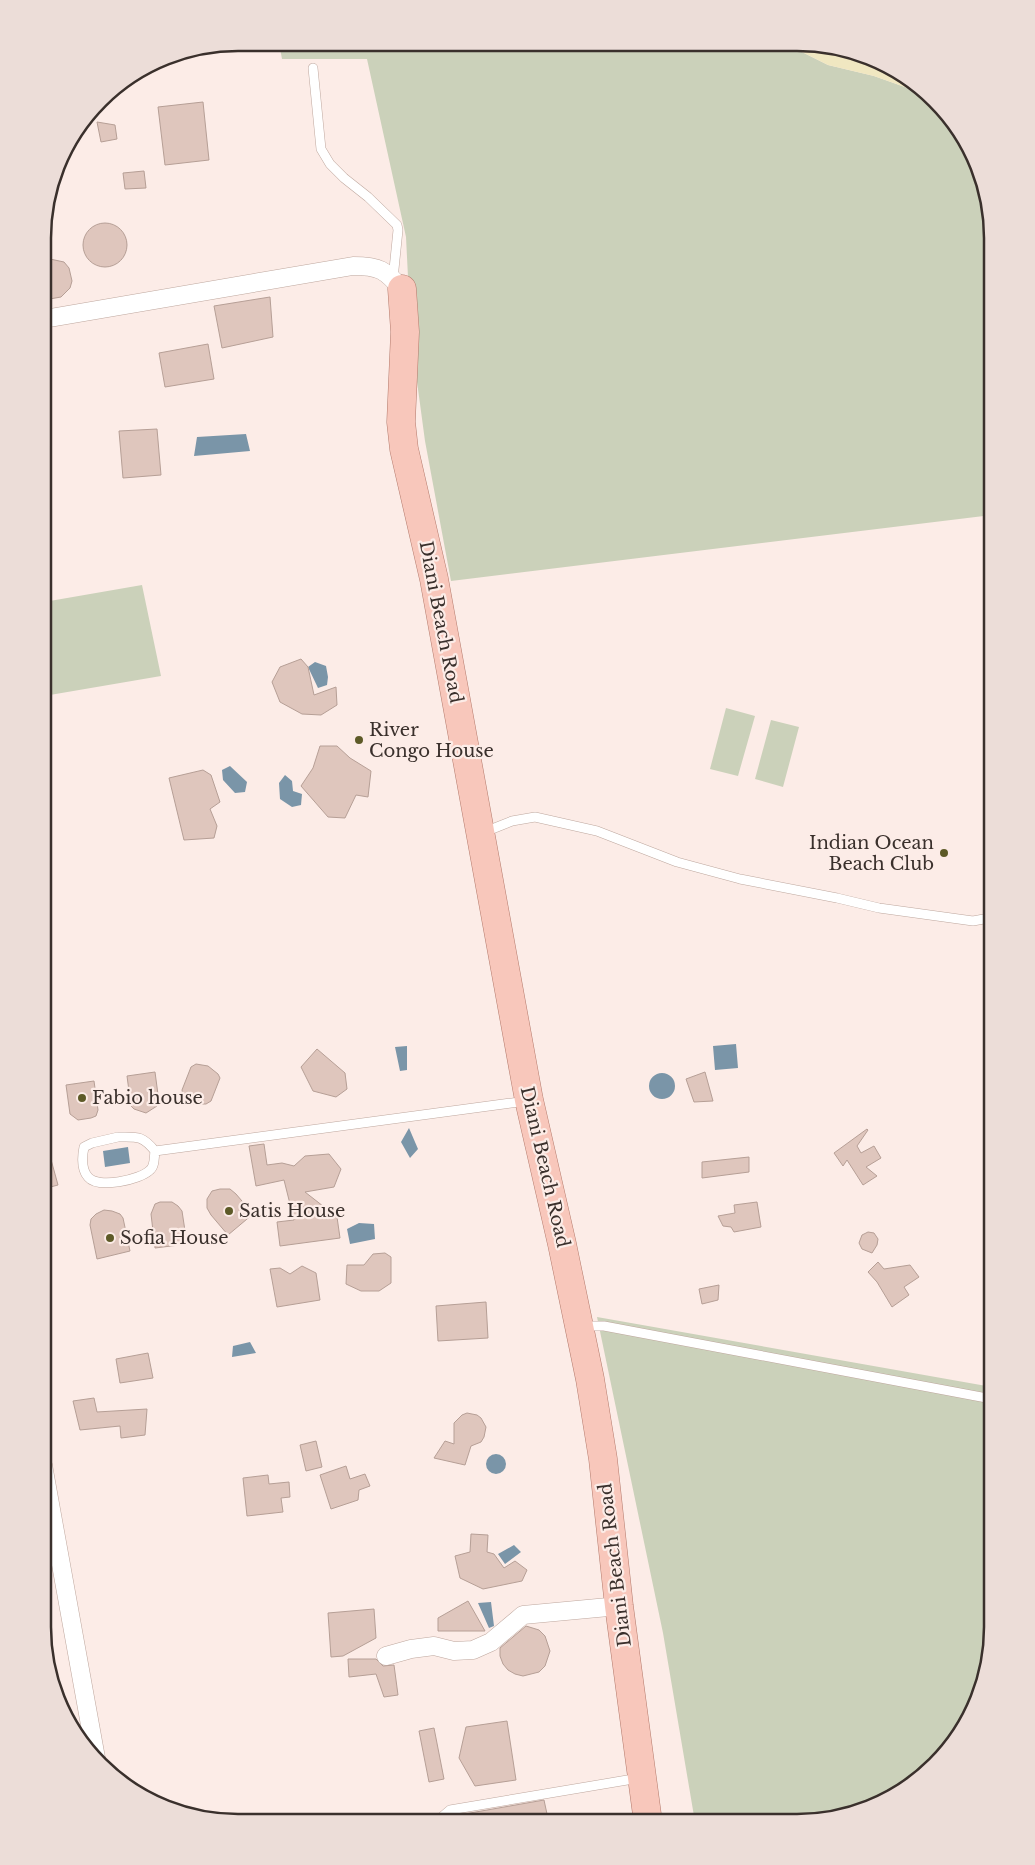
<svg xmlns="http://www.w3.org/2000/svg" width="1035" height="1865" font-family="'Libre Baskerville',serif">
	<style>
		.green { fill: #cbd1ba }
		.sand { fill: #f0e7c1 }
		.water { fill: #7a95a8 }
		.building { fill: #dfc6bd; stroke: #b69f96 }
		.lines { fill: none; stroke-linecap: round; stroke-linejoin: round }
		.service-casing { stroke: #bea79e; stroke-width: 10 }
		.minor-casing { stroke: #bea79e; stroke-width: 19 }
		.primary-casing { stroke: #b37a6c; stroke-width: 29 }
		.service { stroke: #fff; stroke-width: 9 }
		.minor { stroke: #fff; stroke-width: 18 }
		.primary { stroke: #f8c7bb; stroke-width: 28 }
		.poi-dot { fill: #5d5a27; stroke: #fcece7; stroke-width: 2 }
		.labels { text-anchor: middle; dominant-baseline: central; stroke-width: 4.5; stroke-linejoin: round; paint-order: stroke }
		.street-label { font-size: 18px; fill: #3a302c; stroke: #fcece7 }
		.poi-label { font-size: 18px; fill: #3a302c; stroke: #fcece7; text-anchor: start }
		.rim { fill: none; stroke: #3a302c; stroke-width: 2.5 }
	</style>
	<rect width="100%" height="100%" fill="#fcece7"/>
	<path class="green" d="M 279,43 L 790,46 L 828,65 L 874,76 L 930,96 L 959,129 L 982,175 L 992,238 L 992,515 L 451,581 L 425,441 L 411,337 L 406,237 L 367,59 L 282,59 Z
		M 142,585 L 161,676 L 44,696 L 44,602 Z
		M 726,708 L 755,716 L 738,776 L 710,769 Z
		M 771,720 L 799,727 L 783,787 L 755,779 Z
		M 597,1317 L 992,1387 L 992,1640 L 978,1702 L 952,1746 L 916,1782 L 860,1812 L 797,1822 L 695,1822 L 663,1633 Z"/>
	<path class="sand" d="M 790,46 L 835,46 L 883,63 L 926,91 L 930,96 L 874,76 L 828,65 Z"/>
	<path class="water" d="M 246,434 L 250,451 L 194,456 L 197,437 Z
		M 315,662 L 326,666 L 328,677 L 327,685 L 318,688 L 308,667 Z
		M 230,766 L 247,782 L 245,792 L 235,793 L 223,780 L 222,770 Z
		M 285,775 L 292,781 L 293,791 L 302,794 L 301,805 L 292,807 L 280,799 L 279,783 Z
		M 736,1044 L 738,1068 L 715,1070 L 713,1046 Z
		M 407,1046 L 407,1070 L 400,1071 L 395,1047 Z
		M649 1086a13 13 0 1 1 26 0a13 13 0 1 1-26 0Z
		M 409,1128 L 418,1149 L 410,1158 L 401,1142 Z
		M 128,1147 L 130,1163 L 105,1167 L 103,1151 Z
		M 359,1223 L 374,1224 L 375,1239 L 350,1244 L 347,1229 Z
		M 250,1342 L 256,1353 L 232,1357 L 233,1346 Z
		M486 1464a10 10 0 1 1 20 0a10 10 0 1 1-20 0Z
		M 514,1545 L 521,1552 L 505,1564 L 498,1554 Z
		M 491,1602 L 494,1626 L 489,1628 L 478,1603 Z"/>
	<path class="building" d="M 203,102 L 209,160 L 165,165 L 158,107 Z
		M 97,122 L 115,125 L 117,139 L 101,142 Z
		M 144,171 L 146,188 L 125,189 L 123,173 Z
		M83 245a22 22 0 1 1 44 0a22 22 0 1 1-44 0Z
		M 50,259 L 64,262 L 69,268 L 72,281 L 70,288 L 61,297 L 44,300 L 44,260 Z
		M 270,297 L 273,337 L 222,348 L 214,306 Z
		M 208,344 L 214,379 L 165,387 L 159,353 Z
		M 157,429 L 161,475 L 123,478 L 119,431 Z
		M 301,659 L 308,667 L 314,695 L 336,687 L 337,705 L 321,715 L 302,714 L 280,702 L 272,682 L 280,667 Z
		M 320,746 L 337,746 L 350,758 L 371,771 L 368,797 L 356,795 L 345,818 L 328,817 L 301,786 L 313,768 Z
		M 203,770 L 211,775 L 220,802 L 210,809 L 217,826 L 214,838 L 184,840 L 169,778 Z
		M 317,1049 L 345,1073 L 347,1089 L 336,1097 L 313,1091 L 301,1067 Z
		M 196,1064 L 208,1066 L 218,1074 L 220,1078 L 211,1101 L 206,1104 L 194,1104 L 187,1101 L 183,1096 L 182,1090 L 191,1067 Z
		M 155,1072 L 159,1102 L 157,1106 L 146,1113 L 134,1109 L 131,1106 L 127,1076 Z
		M 705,1072 L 713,1101 L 694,1102 L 686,1079 Z
		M 94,1081 L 98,1110 L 96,1116 L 91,1118 L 78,1120 L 70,1114 L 66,1085 Z
		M 867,1129 L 868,1130 L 857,1146 L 861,1153 L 874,1146 L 881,1158 L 866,1167 L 877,1176 L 863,1185 L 847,1160 L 843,1166 L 834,1153 Z
		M 264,1144 L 267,1165 L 282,1163 L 294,1166 L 305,1156 L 329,1154 L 341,1169 L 334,1187 L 305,1192 L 337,1217 L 340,1238 L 280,1246 L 277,1222 L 294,1220 L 284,1180 L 256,1186 L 249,1146 Z
		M 47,1145 L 58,1185 L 43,1189 L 43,1146 Z
		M 749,1157 L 749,1172 L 702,1178 L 702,1162 Z
		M 220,1189 L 230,1189 L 236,1194 L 253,1214 L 228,1235 L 211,1215 L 207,1208 L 207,1199 L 212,1191 Z
		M 160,1202 L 172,1202 L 178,1206 L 182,1211 L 187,1244 L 155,1248 L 151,1214 L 155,1204 Z
		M 757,1202 L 761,1227 L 734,1232 L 731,1227 L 723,1226 L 718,1216 L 735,1213 L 734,1205 Z
		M 104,1210 L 112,1211 L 120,1214 L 123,1218 L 130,1251 L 97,1259 L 90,1225 L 91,1219 L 96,1214 Z
		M 868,1232 L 874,1233 L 878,1239 L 877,1245 L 872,1253 L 862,1249 L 859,1243 L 862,1235 Z
		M 385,1253 L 391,1257 L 391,1283 L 379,1291 L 361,1291 L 346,1284 L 347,1265 L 364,1265 L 373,1254 Z
		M 878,1262 L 884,1269 L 910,1265 L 919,1277 L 904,1287 L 909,1295 L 892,1307 L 877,1282 L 868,1272 Z
		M 302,1266 L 316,1273 L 320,1300 L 277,1307 L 270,1269 L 280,1268 L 290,1274 Z
		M 719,1285 L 718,1300 L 702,1304 L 699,1289 Z
		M 486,1302 L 488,1338 L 438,1341 L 436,1306 Z
		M 148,1353 L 153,1378 L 120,1383 L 116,1359 Z
		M 94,1398 L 97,1412 L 147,1409 L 145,1435 L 121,1438 L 120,1426 L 80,1430 L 73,1401 Z
		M 467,1413 L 477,1415 L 481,1418 L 486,1427 L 484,1437 L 481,1442 L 471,1446 L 465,1465 L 434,1458 L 445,1441 L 454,1444 L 454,1423 L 462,1415 Z
		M 316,1441 L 322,1467 L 306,1471 L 300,1445 Z
		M 346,1466 L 350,1479 L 365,1474 L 370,1486 L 359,1490 L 358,1500 L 331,1509 L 320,1475 Z
		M 268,1475 L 269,1484 L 289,1482 L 290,1497 L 281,1498 L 283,1512 L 247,1516 L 243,1478 Z
		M 471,1534 L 488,1535 L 487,1552 L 494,1554 L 504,1568 L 515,1561 L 527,1570 L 522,1581 L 483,1589 L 460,1578 L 455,1556 L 470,1552 Z
		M 468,1601 L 485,1631 L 438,1631 L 438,1618 Z
		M 374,1609 L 376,1638 L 343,1656 L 331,1657 L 328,1613 Z
		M 526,1626 L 539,1630 L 545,1636 L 550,1651 L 545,1666 L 539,1672 L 523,1676 L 515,1674 L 508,1670 L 503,1664 L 500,1656 L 500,1648 Z
		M 348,1659 L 376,1659 L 383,1666 L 394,1665 L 398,1695 L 384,1697 L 376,1674 L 349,1677 Z
		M 507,1721 L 516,1780 L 475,1786 L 459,1758 L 466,1727 Z
		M 434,1728 L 444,1779 L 429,1782 L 419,1731 Z
		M 544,1800 L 547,1814 L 545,1822 L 453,1821 L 453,1816 Z"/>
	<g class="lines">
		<defs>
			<path id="service" d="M 313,68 L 321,149 L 330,164 L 344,178 L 368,197 L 397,225 L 398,230 L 393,279
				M 482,833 L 512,821 L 535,817 L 597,831 L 677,862 L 740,879 L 837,898 L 879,908 L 973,921 L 989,918 L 992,915
				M 118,1137 C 137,1137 142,1135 155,1151 C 154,1157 155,1166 150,1170 C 140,1180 98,1189 88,1177 C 81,1169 82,1157 84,1147 L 92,1143 Z
				M 155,1151 L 526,1101
				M 583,1326 L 604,1326 L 992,1399
				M 437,1821 L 450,1810 L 639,1778"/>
			<path id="minor" d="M 44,319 L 353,266 C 380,266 385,270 402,289
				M 43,1465 L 96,1758
				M 386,1656 L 411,1649 L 434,1646 L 454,1651 L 473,1650 L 491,1642 L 523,1615 L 619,1606"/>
			<path id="primary" d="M 402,289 L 405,332 L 401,422 L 404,449 L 434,579 L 529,1100 L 562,1244 L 590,1379 L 603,1459 L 619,1606 L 648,1822"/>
		</defs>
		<use href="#service" class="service-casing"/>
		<use href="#minor" class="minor-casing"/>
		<use href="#primary" class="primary-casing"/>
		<use href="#service" class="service"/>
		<use href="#minor" class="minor"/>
		<use href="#primary" class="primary"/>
	</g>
	<g class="poi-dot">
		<circle cx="359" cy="740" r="5"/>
		<circle cx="944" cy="853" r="5"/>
		<circle cx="82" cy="1098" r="5"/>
		<circle cx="229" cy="1211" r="5"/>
		<circle cx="110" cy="1238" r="5"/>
	</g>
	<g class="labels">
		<g class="street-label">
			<text transform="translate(441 622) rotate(79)">Diani Beach Road</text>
			<text transform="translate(545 1167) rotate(77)">Diani Beach Road</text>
			<text transform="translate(615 1565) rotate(-97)">Diani Beach Road</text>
		</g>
		<g class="poi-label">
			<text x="369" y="730">River<tspan x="369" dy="21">Congo House</tspan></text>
			<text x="934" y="843" text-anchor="end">Indian Ocean<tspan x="934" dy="21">Beach Club</tspan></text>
			<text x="92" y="1098">Fabio house</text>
			<text x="239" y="1211">Satis House</text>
			<text x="120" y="1238">Sofia House</text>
		</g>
	</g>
	<path d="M0 0H1035V1865H0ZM238 51H797A187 187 0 0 1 984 238V1627A187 187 0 0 1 797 1814H238A187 187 0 0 1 51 1627V238A187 187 0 0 1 238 51Z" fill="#ecddd8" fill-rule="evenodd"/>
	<path class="rim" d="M238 51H797A187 187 0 0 1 984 238V1627A187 187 0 0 1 797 1814H238A187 187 0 0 1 51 1627V238A187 187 0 0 1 238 51Z"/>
</svg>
